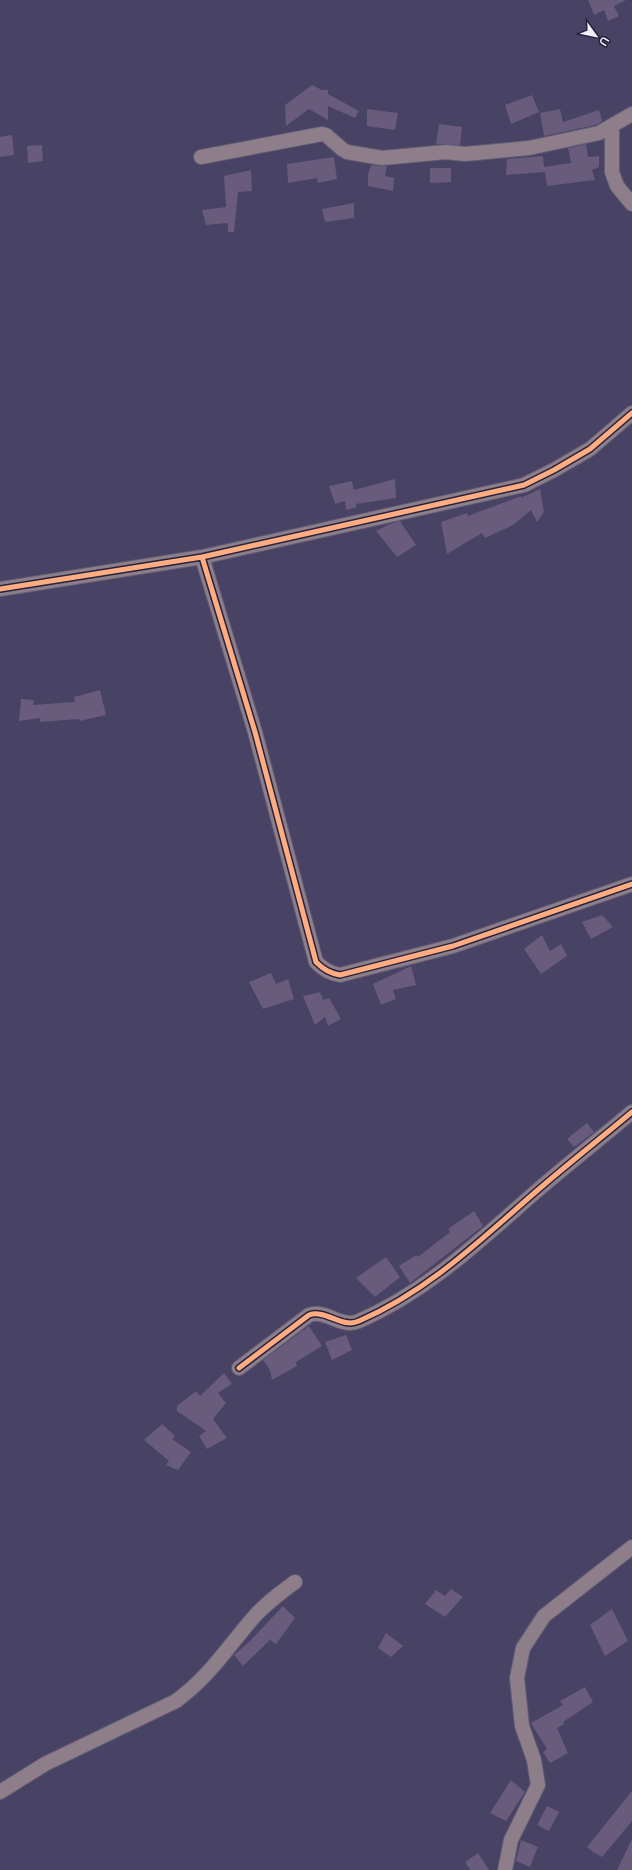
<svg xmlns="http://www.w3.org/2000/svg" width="632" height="1870" font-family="'Varela Round',sans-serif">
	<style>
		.building { fill: #685b7c }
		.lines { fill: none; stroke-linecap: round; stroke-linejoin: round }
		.street-casing { stroke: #615d76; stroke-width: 16 }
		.street { stroke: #8d7e8a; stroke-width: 14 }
		.cycleway-casing { stroke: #26223e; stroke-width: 8 }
		.cycleway { stroke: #ffac80; stroke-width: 5 }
	</style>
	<rect width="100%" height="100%" fill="#484264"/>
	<path class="building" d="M 588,0 L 626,0 L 614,6 L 619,16 L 608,21 L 604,10 L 594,15 Z
		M 312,85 L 322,90 L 328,90 L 328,94 L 359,111 L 355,118 L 328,106 L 328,120 L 309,109 L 286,126 L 285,105 Z
		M 532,95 L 539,112 L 511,124 L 505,105 Z
		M 367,109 L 398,113 L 395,130 L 367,126 Z
		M 560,109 L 563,122 L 599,110 L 602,121 L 596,125 L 544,136 L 540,113 Z
		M 439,124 L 462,127 L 460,145 L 436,144 Z
		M 12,135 L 14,155 L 0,157 L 0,137 Z
		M 586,144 L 588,157 L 599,156 L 599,167 L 592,170 L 595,180 L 547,186 L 545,172 L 506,175 L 507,159 L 543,156 L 544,167 L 571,163 L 568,148 Z
		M 42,145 L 43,161 L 28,163 L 27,146 Z
		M 334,157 L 337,179 L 318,183 L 317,178 L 288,183 L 287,164 Z
		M 371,165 L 387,166 L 385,176 L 394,178 L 393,191 L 368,186 L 368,175 Z
		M 430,168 L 451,168 L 451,182 L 430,183 Z
		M 251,170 L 252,191 L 238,192 L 234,232 L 228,232 L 228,223 L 206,225 L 202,210 L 226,207 L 224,176 Z
		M 354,203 L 354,218 L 325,222 L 322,209 Z
		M 395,479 L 396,498 L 356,504 L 357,507 L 346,510 L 345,501 L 335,504 L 329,486 L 352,481 L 354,490 Z
		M 540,489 L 544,512 L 537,522 L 531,510 L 513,525 L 485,538 L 482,533 L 447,554 L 441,522 L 467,513 L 468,516 L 521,496 L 521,498 Z
		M 400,521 L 416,545 L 397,557 L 376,531 L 390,524 Z
		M 100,690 L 106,715 L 80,721 L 79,719 L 40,722 L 40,718 L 19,721 L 21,699 L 34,700 L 33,705 L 75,702 L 74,697 Z
		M 602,915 L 613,927 L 591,939 L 582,922 Z
		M 542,935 L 550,951 L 561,944 L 567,956 L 541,974 L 524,949 Z
		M 411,966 L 416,985 L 393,990 L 396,999 L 381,1005 L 373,984 Z
		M 271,973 L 276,984 L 288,979 L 294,999 L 263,1009 L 249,982 Z
		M 320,992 L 323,1000 L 329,998 L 341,1019 L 328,1026 L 325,1017 L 315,1025 L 303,996 Z
		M 587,1123 L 594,1132 L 574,1147 L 567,1139 Z
		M 474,1211 L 483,1226 L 410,1283 L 399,1266 L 416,1255 L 418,1257 L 450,1232 L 448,1229 Z
		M 386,1257 L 400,1277 L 375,1297 L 356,1278 Z
		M 309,1326 L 322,1346 L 296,1362 L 297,1366 L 272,1380 L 270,1370 L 263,1360 Z
		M 346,1335 L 352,1350 L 332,1360 L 325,1342 Z
		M 224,1373 L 232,1384 L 218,1393 L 226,1403 L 213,1419 L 227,1438 L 207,1449 L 199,1436 L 206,1431 L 177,1411 L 177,1406 L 196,1391 L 200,1396 Z
		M 162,1424 L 175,1436 L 172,1439 L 191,1452 L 178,1470 L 166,1465 L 169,1461 L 144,1440 Z
		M 451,1589 L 463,1597 L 445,1617 L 425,1604 L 436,1590 L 445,1596 Z
		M 283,1606 L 295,1618 L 276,1644 L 270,1640 L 243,1666 L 234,1655 L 249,1642 Z
		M 612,1609 L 628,1641 L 605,1656 L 590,1625 Z
		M 386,1633 L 403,1646 L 391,1657 L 378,1648 Z
		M 585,1687 L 593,1702 L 563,1722 L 564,1724 L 557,1728 L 568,1753 L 550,1763 L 543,1752 L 547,1749 L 531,1723 L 563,1705 L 560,1701 Z
		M 511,1780 L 525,1792 L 506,1821 L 490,1813 Z
		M 632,1791 L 632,1821 L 602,1857 L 593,1852 L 587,1847 Z
		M 547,1806 L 559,1812 L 549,1831 L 537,1825 Z
		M 632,1839 L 632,1870 L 617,1870 Z
		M 521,1840 L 538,1847 L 530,1867 L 516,1861 Z
		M 478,1853 L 489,1870 L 470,1870 L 465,1862 Z"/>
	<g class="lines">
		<defs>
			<path id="street" d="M 612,126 L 612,172 L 617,186 L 632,204
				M 201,157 L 322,134 L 326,135 L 342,149 L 347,152 L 382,158 L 446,152 L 465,154 L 529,148 L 599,133 L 632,114
				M 202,557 L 255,732 L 316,962 C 324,970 330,973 340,975 L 453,946 L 632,884
				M 0,589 L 202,557 L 524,485 L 554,470 L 590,449 L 632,413
				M 239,1368 L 309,1315 C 326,1309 342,1329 359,1321 C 430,1290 481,1239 539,1189 C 569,1163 601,1138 632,1112
				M 0,1792 L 45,1764 L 176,1701 C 209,1677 227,1648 253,1618 C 265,1604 280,1593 295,1582
				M 505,1870 L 511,1840 L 538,1785 L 534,1760 L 522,1726 L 517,1678 L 523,1648 L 544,1616 L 632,1547"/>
		</defs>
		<use href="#street" class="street-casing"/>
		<use href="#street" class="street"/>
		<defs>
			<path id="cycleway" d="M 202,557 L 255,732 L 316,962 C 324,970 330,973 340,975 L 453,946 L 632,884
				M 0,589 L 202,557 L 524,485 L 554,470 L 590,449 L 632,413
				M 239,1368 L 309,1315 C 326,1309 342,1329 359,1321 C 430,1290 481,1239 539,1189 C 569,1163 601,1138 632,1112"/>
		</defs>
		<use href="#cycleway" class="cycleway-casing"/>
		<use href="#cycleway" class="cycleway"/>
	</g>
	<g transform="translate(596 36) rotate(123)" stroke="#26223e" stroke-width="3" paint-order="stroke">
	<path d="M0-3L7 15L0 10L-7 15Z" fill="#f1f1f9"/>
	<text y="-6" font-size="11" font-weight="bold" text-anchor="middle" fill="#f1f1f9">U</text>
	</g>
</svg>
